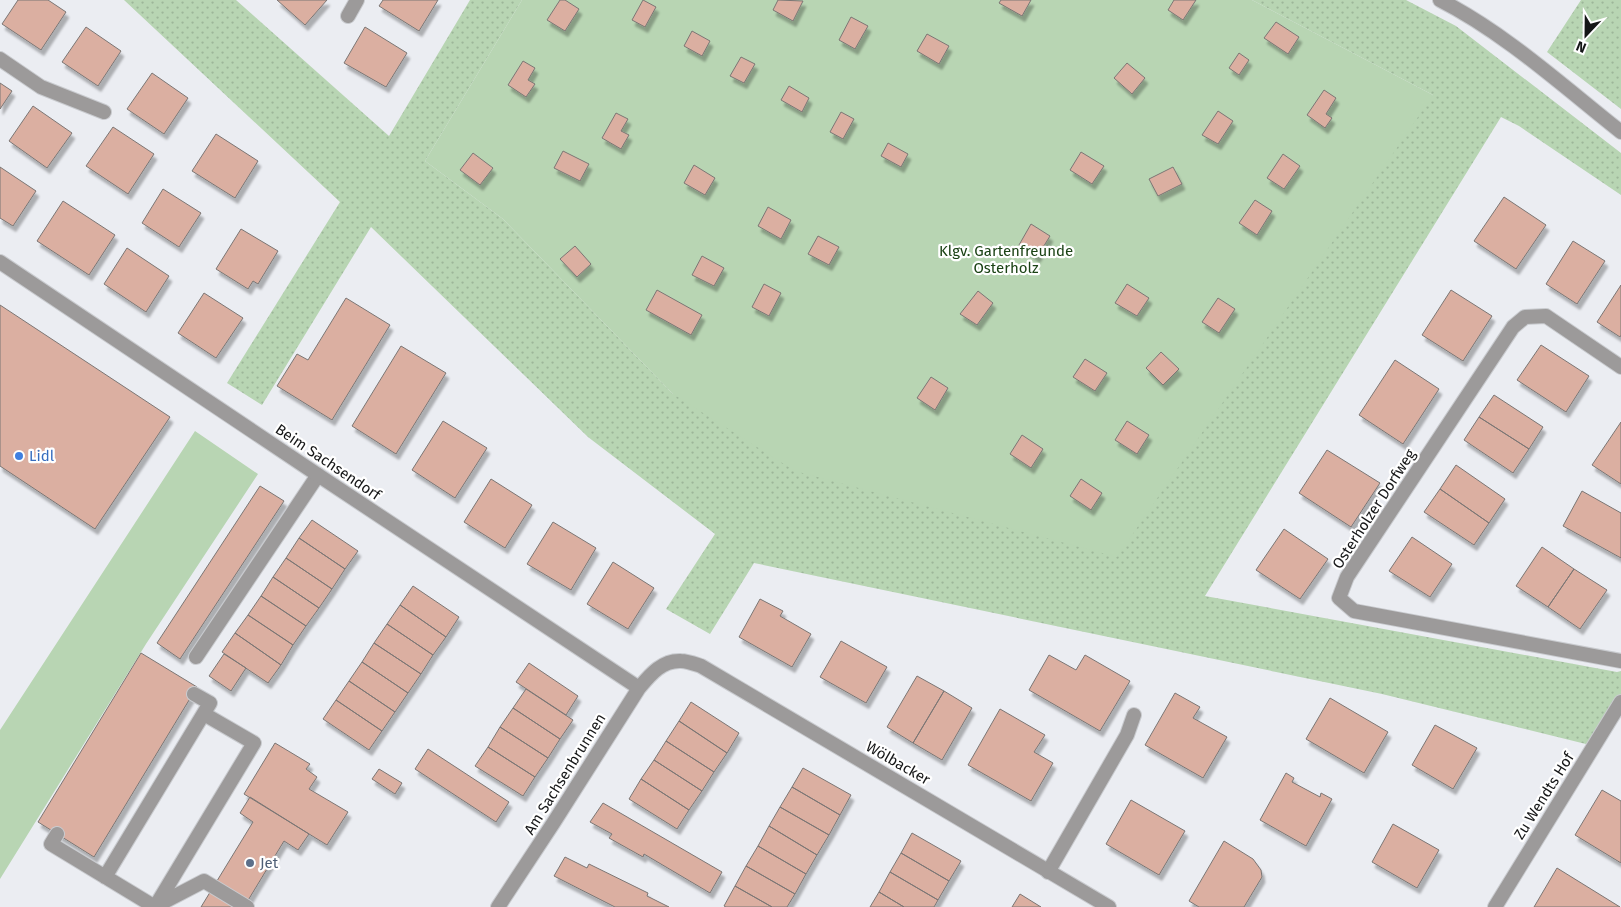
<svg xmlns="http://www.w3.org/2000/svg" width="1621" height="907" font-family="'Fira Sans',sans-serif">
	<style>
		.grass { fill: url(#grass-dots) }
		.green { fill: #b8d5b3 }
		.building { fill: #dbafa1; stroke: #7b7674; filter: url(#shadow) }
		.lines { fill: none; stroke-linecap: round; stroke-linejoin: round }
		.service-casing { stroke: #c9cbcf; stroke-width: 16 }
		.minor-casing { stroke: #c9cbcf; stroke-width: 16 }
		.service { stroke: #9c9a9a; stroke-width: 14 }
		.minor { stroke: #9c9a9a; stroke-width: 14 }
		.shop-dot { fill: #3f7fe0; stroke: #fff; stroke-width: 2 }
		.service-dot { fill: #5c6f8a; stroke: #fff; stroke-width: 2 }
		.labels { text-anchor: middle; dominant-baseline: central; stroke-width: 4.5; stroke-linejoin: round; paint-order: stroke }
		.park-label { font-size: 15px; fill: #1a4214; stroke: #fff }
		.shop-label { font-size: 15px; fill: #366cbe; stroke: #fff; text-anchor: start }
		.street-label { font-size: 15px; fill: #151617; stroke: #fff }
		.service-label { font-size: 15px; fill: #4e5e75; stroke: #fff; text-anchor: start }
	</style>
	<defs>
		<pattern id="grass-dots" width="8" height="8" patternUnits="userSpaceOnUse" patternTransform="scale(1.25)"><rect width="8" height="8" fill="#b8d5b3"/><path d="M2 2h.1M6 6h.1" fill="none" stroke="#9db699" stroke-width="1.8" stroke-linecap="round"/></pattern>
		<filter id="shadow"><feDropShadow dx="3" dy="5.5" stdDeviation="1" flood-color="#0004"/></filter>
	</defs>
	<rect width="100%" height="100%" fill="#ebedf2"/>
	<path class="grass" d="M 124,0 L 236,0 L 389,136 L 470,0 L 522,0 L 425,161 L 503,219 L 673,394 L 1433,95 L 1252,0 L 1406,0 L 1456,26 L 1621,153 L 1621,195 L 1519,126 L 1501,117 L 1205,596 L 1617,672 L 1621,671 L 1621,710 L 1598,747 L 1382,694 L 754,563 L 710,634 L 666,609 L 715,534 L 588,437 L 371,227 L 262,405 L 227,383 L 340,202 Z
		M 1581,0 L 1621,0 L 1621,109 L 1547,52 Z"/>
	<path class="green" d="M 522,0 L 1252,0 L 1433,95 L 1117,557 L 795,471 L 673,394 L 503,219 L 425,161 Z
		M 195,431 L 258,474 L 146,644 L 0,879 L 0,730 Z"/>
	<path class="building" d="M 18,0 L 48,0 L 66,12 L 41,50 L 2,24 Z
		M 277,0 L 327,0 L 305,25 Z
		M 383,0 L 438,0 L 419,31 L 379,6 Z
		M 560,0 L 565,0 L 579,9 L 565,31 L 547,20 Z
		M 643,0 L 656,7 L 645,27 L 632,20 Z
		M 778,0 L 803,1 L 793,21 L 773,10 Z
		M 1001,0 L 1031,0 L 1022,16 L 999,3 Z
		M 1174,0 L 1196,0 L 1183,20 L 1168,10 Z
		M 851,17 L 868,26 L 855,49 L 839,40 Z
		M 1276,22 L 1299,37 L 1288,54 L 1264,38 Z
		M 86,27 L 121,51 L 98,86 L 62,62 Z
		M 365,27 L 407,53 L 386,87 L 344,63 Z
		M 692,31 L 710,41 L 702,56 L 684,46 Z
		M 927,34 L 949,46 L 939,64 L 917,51 Z
		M 1239,53 L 1249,60 L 1239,75 L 1229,68 Z
		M 741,57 L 755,64 L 744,83 L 730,76 Z
		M 523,61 L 535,68 L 528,80 L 535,84 L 526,97 L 508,85 Z
		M 1127,63 L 1145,78 L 1132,94 L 1114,78 Z
		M 152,73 L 188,98 L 164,134 L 127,109 Z
		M 0,83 L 12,91 L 0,109 Z
		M 789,86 L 809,98 L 802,112 L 781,100 Z
		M 1324,90 L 1336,98 L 1326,114 L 1332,118 L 1325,128 L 1307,115 Z
		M 33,106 L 72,133 L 47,168 L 9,141 Z
		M 1218,111 L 1233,121 L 1218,144 L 1202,135 Z
		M 841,112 L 854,119 L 843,139 L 830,132 Z
		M 616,113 L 628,119 L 621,131 L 629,135 L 621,149 L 602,138 Z
		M 113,127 L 154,154 L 128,194 L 86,166 Z
		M 216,134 L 258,161 L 235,198 L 192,171 Z
		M 888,143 L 908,154 L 901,167 L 881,156 Z
		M 563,151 L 589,164 L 580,181 L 554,168 Z
		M 1081,152 L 1104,166 L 1092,184 L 1070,170 Z
		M 473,153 L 493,168 L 480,185 L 460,170 Z
		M 1283,154 L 1300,166 L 1284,189 L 1267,178 Z
		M 694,165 L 715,178 L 705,195 L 684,183 Z
		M 0,167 L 36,191 L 13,226 L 0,218 Z
		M 1173,167 L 1182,184 L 1158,196 L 1149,179 Z
		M 163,189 L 201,213 L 179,247 L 142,223 Z
		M 1504,197 L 1546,225 L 1516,269 L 1474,241 Z
		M 1255,200 L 1272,211 L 1257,235 L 1239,223 Z
		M 63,201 L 115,235 L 89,275 L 37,241 Z
		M 768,207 L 791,220 L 781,239 L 758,226 Z
		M 1031,224 L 1050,236 L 1037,257 L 1019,245 Z
		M 241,229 L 278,251 L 258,284 L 253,281 L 248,289 L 216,269 Z
		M 818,236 L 839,247 L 829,265 L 808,254 Z
		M 1573,241 L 1605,261 L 1577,304 L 1546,284 Z
		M 575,246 L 591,264 L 577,277 L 560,259 Z
		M 127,248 L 169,276 L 146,312 L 104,284 Z
		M 702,256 L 724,268 L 714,286 L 692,275 Z
		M 764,284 L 781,293 L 769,316 L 752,307 Z
		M 1127,284 L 1149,298 L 1137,316 L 1115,303 Z
		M 1621,285 L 1621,335 L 1620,337 L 1597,322 Z
		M 657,290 L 702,315 L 691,335 L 646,310 Z
		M 1451,290 L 1492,316 L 1463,361 L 1422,335 Z
		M 978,291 L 993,303 L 977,325 L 960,314 Z
		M 204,293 L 243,318 L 216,358 L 178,333 Z
		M 346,298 L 390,325 L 332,420 L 277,386 L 297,354 L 308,360 Z
		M 1218,298 L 1235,309 L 1219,333 L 1202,322 Z
		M 0,305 L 170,417 L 95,529 L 0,466 Z
		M 1541,345 L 1589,376 L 1566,412 L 1517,380 Z
		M 401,346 L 446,373 L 396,454 L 352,426 Z
		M 1161,352 L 1179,369 L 1163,385 L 1146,368 Z
		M 1085,359 L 1107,373 L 1095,391 L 1073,377 Z
		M 1395,360 L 1439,389 L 1403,444 L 1359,415 Z
		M 931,377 L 948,388 L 935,410 L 917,398 Z
		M 1494,395 L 1543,427 L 1529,449 L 1479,417 Z
		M 1479,417 L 1529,449 L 1513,473 L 1464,440 Z
		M 443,421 L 487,448 L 455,498 L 412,470 Z
		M 1127,421 L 1149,435 L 1137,454 L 1115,440 Z
		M 1621,422 L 1621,484 L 1592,465 Z
		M 1022,435 L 1043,449 L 1031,468 L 1010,454 Z
		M 1327,450 L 1380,483 L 1351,527 L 1299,493 Z
		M 1456,465 L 1505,499 L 1489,523 L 1440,489 Z
		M 491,479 L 532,505 L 505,548 L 464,522 Z
		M 1081,479 L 1102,493 L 1091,510 L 1070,496 Z
		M 260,486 L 284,501 L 180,659 L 157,643 Z
		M 1440,489 L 1489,523 L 1474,545 L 1424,512 Z
		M 1582,491 L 1621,513 L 1621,558 L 1563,526 Z
		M 312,520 L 358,551 L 345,569 L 299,538 Z
		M 553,522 L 596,548 L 571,590 L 527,564 Z
		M 1284,529 L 1328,559 L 1300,599 L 1256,570 Z
		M 1412,537 L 1452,564 L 1430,597 L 1389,571 Z
		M 299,538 L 345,569 L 332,589 L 286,558 Z
		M 1542,547 L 1574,569 L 1548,607 L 1516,586 Z
		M 286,558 L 332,589 L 319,608 L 273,577 Z
		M 613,562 L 654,588 L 628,629 L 587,604 Z
		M 1574,569 L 1607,590 L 1580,629 L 1548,607 Z
		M 273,577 L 319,608 L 306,626 L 261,596 Z
		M 413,586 L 459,617 L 446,637 L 400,605 Z
		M 261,596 L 306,626 L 293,645 L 248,615 Z
		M 760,599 L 783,611 L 780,616 L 811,634 L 792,667 L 739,637 Z
		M 400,605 L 446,637 L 433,655 L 387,624 Z
		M 248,615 L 293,645 L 281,665 L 235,633 Z
		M 387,624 L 433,655 L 421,674 L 374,643 Z
		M 235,633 L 281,665 L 268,683 L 222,652 Z
		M 841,641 L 887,667 L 866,703 L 820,677 Z
		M 374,643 L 421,674 L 408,693 L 362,662 Z
		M 141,653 L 197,687 L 94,857 L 38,822 Z
		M 224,654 L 246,668 L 231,691 L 209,676 Z
		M 1049,655 L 1076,670 L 1085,655 L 1130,681 L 1100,731 L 1029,690 Z
		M 362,662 L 408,693 L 395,712 L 349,681 Z
		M 529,663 L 578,696 L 566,715 L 516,682 Z
		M 917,676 L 944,691 L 913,743 L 887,727 Z
		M 349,681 L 395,712 L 382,731 L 336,700 Z
		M 526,689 L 573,720 L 560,739 L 513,708 Z
		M 944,691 L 972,708 L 942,760 L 913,743 Z
		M 1175,693 L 1200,707 L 1193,718 L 1227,737 L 1203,778 L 1145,745 Z
		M 1330,698 L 1388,732 L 1364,773 L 1306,739 Z
		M 336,700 L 382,731 L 369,750 L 323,719 Z
		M 691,702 L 739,733 L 727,753 L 679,721 Z
		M 513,708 L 560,739 L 548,758 L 500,727 Z
		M 1000,709 L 1045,735 L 1034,752 L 1053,763 L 1031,801 L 968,765 Z
		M 679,721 L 727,753 L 714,772 L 666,741 Z
		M 1435,725 L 1477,748 L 1453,789 L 1412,765 Z
		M 500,727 L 548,758 L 535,777 L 488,747 Z
		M 666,741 L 714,772 L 702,791 L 654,760 Z
		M 275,743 L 310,764 L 306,769 L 317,777 L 309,789 L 348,812 L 327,845 L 244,794 Z
		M 488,747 L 535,777 L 523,796 L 475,766 Z
		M 428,749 L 509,802 L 496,822 L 415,769 Z
		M 654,760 L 702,791 L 689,810 L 641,779 Z
		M 803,768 L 851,795 L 840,815 L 792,787 Z
		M 379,769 L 402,783 L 395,794 L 372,779 Z
		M 1286,773 L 1294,778 L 1292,782 L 1320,797 L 1321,793 L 1332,799 L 1306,846 L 1260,820 Z
		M 641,779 L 689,810 L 677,829 L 629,799 Z
		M 792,787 L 840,815 L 829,835 L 780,807 Z
		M 1602,790 L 1621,801 L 1621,863 L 1575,835 Z
		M 250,797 L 309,834 L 298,850 L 284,841 L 244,907 L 201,907 L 253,822 L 240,813 Z
		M 1131,800 L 1185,831 L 1159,875 L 1106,844 Z
		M 603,803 L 722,872 L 710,893 L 644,854 L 643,857 L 609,838 L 612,834 L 590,822 Z
		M 780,807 L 829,835 L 817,855 L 769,826 Z
		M 1393,824 L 1439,850 L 1417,888 L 1372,862 Z
		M 769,826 L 817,855 L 806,874 L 758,846 Z
		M 912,833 L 961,861 L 949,881 L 901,853 Z
		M 1224,841 L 1253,859 L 1261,870 L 1262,877 L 1244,907 L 1199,907 L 1189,901 Z
		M 758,846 L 806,874 L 795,894 L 746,866 Z
		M 901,853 L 949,881 L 938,900 L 890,872 Z
		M 565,857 L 587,868 L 589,864 L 648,893 L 647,896 L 669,907 L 615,907 L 554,876 Z
		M 746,866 L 795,894 L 787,907 L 772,907 L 735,886 Z
		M 1557,868 L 1620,907 L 1534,907 Z
		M 890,872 L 938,900 L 934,907 L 904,907 L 879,892 Z
		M 735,886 L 772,907 L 726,907 L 724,906 Z
		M 879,892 L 904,907 L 870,907 Z
		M 1020,894 L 1041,907 L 1012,907 Z"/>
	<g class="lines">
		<defs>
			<path id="service" d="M 348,16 L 357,0
				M 0,59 L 41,87 L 104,112
				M 196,657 L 318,475
				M 57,834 L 51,844 L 155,907 L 254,743 L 204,714
				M 1048,872 L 1127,735 L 1134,715
				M 105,877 L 210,703 L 194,694
				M 156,906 L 204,881 L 247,907"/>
			<path id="minor" d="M 1440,0 C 1505,33 1564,87 1621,132
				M 0,262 L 318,475 L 639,688
				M 1621,367 L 1546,316 L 1525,317 L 1513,327 L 1347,577 L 1339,598 L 1354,611 L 1621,661
				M 498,907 L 554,822 L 639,688 C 650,675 662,660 681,661 C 687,661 695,664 701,666 L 1109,907
				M 1495,907 L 1621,702"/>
		</defs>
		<use href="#service" class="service-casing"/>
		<use href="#minor" class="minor-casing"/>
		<use href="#service" class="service"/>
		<use href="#minor" class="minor"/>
	</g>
	<circle class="shop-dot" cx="19" cy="456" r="5"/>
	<circle class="service-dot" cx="250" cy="863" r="5"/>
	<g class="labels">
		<g class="park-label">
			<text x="1006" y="251">Klgv. Gartenfreunde<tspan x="1006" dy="17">Osterholz</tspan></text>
		</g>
		<g class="shop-label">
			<text x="29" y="456">Lidl</text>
		</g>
		<g class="street-label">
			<text transform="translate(328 462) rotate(34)">Beim Sachsendorf</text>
			<text transform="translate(1374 509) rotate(-57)">Osterholzer Dorfweg</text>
			<text transform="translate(898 763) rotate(30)">Wölbacker</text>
			<text transform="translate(565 774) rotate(-58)">Am Sachsenbrunnen</text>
			<text transform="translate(1544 796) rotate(-58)">Zu Wendts Hof</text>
		</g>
		<g class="service-label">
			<text x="260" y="863">Jet</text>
		</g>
	</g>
	<g transform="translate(1586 35) rotate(202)" stroke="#ffffff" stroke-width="4" paint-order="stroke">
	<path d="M0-4L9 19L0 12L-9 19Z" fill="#151617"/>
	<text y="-8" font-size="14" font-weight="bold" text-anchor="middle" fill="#151617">N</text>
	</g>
</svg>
